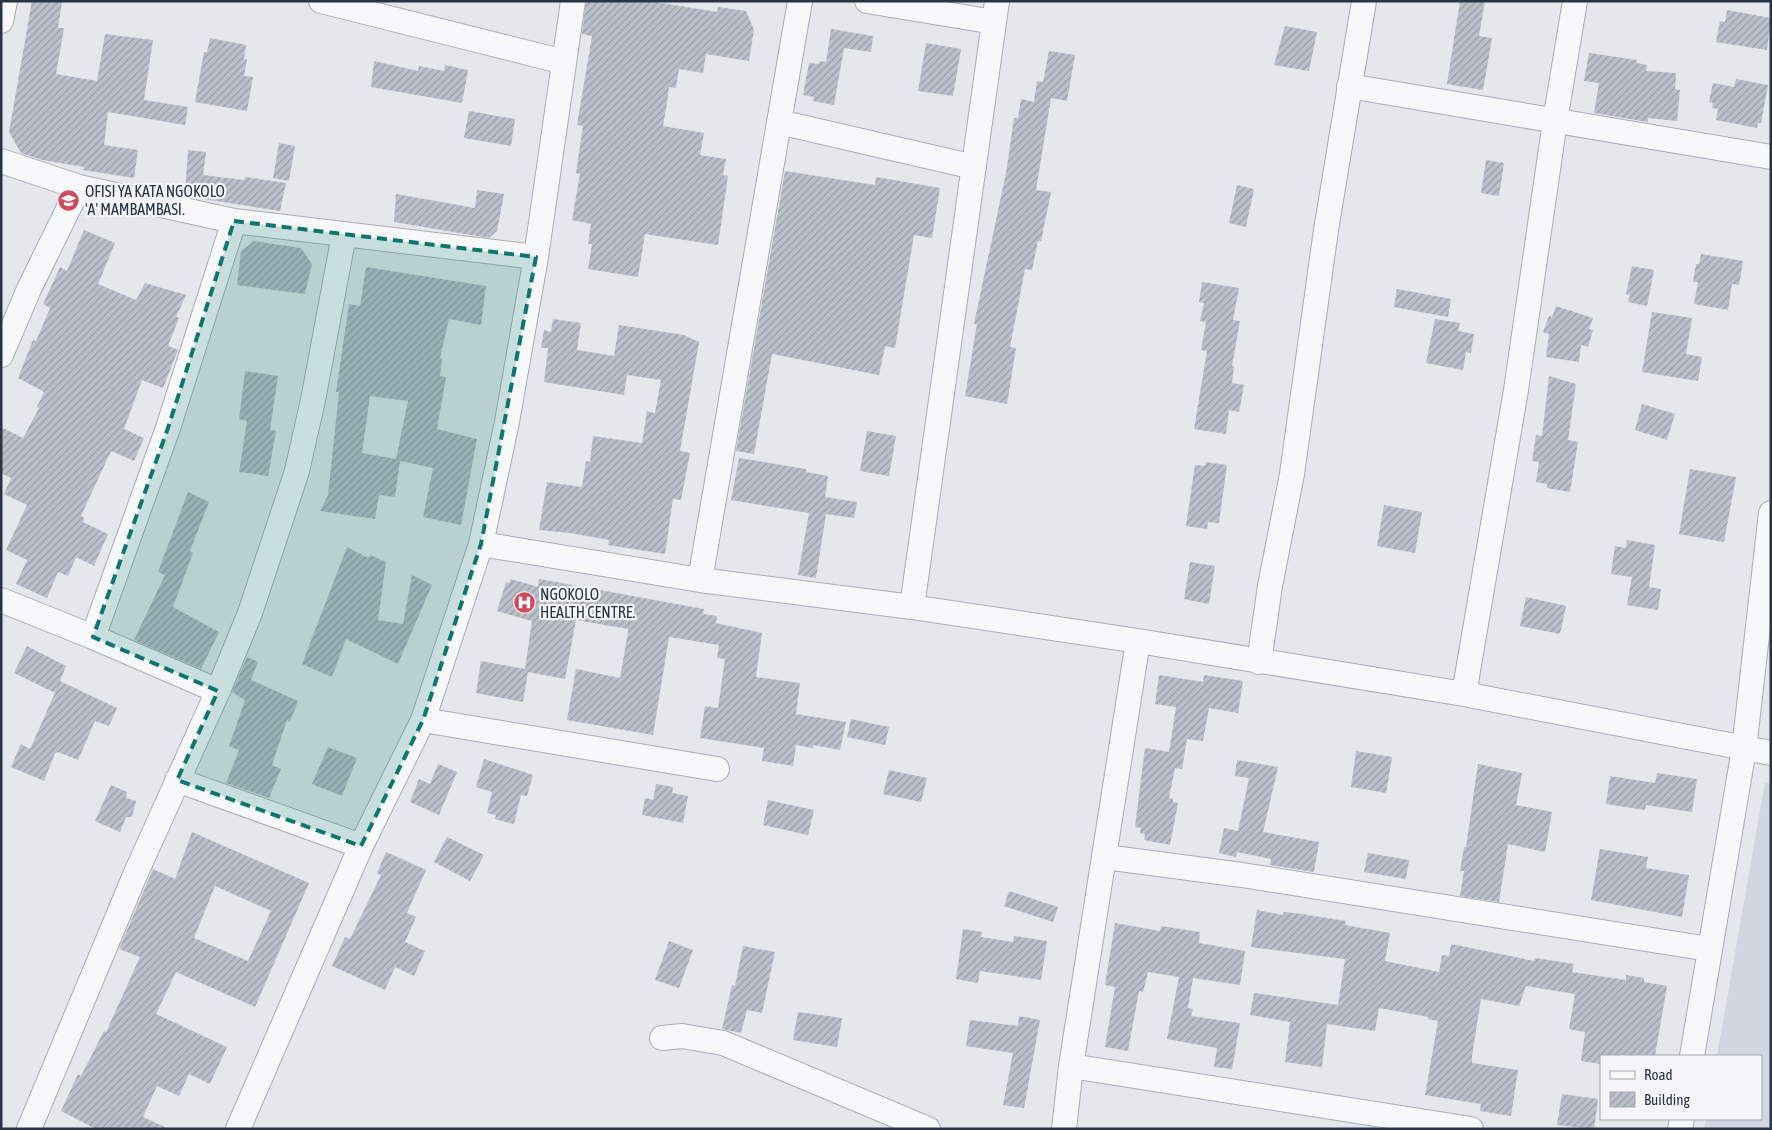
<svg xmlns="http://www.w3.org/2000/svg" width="1772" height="1130" font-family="'Asap Condensed',sans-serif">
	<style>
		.built { fill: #d2d6de }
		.building { fill: url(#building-hatch); fill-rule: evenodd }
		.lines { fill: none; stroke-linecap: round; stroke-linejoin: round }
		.minor-casing { stroke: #a9aeb7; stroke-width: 26 }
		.minor { stroke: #f7f8fa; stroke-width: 24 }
		.marked { fill: #0f766e; fill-opacity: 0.2; stroke: #0f766e; stroke-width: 4; stroke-dasharray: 10 6; stroke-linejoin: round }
		.labels { text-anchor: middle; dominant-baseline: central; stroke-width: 4.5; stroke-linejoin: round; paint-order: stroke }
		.poi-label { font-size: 16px; fill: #2b3445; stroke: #f4f6f9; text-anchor: start }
	</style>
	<defs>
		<pattern id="building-hatch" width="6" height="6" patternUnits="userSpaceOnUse" patternTransform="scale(1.25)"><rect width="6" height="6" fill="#bbc0ca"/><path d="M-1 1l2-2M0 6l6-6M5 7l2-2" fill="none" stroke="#989da6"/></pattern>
	</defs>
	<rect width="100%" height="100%" fill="#e4e7ec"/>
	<path class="built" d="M 1765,782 L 1771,783 L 1771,1129 L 1704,1129 L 1706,1119 L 1761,1119 L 1761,1056 L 1717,1056 Z"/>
	<path class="building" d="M 32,1 L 62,1 L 58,28 L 64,28 L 56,74 L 97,81 L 105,34 L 153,40 L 144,100 L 188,107 L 185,125 L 108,112 L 104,145 L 138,150 L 134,178 L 83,170 L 84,167 L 42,160 L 21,153 L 9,132 Z
		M 586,1 L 649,1 L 717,12 L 718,7 L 746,11 L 754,30 L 749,61 L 706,54 L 703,73 L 679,69 L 676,88 L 669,87 L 667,103 L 663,126 L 704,133 L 700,155 L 726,159 L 723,175 L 728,176 L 718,245 L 645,234 L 638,277 L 588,269 L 592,244 L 588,244 L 591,224 L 572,220 L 580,174 L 576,173 L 583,126 L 577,125 L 592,36 L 582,34 Z
		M 1460,1 L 1485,1 L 1479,36 L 1492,38 L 1483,90 L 1447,84 Z
		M 1727,10 L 1771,18 L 1767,50 L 1716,42 L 1720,21 L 1725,22 Z
		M 1285,26 L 1317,32 L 1309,71 L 1274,65 Z
		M 831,29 L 873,36 L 871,52 L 844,48 L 834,105 L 813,101 L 814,97 L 803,95 L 809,63 L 819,64 L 820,61 L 826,62 Z
		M 210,38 L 246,45 L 244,59 L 247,59 L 244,76 L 253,77 L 247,111 L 195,102 L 204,52 L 207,52 Z
		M 926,43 L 961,49 L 953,96 L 918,91 Z
		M 1049,51 L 1075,55 L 1067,101 L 1051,98 L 1036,190 L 1051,192 L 1041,241 L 1038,241 L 1032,270 L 1025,269 L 1010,347 L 1016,348 L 1007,404 L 965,396 L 977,324 L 974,324 L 1006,173 L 1014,118 L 1018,118 L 1021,99 L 1034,102 L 1037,81 L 1043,82 Z
		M 1589,53 L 1637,60 L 1637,63 L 1647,65 L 1646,71 L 1676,73 L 1675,89 L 1680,90 L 1677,121 L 1648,118 L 1648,122 L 1594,113 L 1599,83 L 1584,81 Z
		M 374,61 L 418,71 L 419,66 L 444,71 L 445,65 L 468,70 L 462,103 L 371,87 Z
		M 1736,79 L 1768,85 L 1761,123 L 1758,123 L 1757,128 L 1716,120 L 1718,109 L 1712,108 L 1713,103 L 1709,102 L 1713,83 L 1734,87 Z
		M 469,111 L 515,119 L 511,146 L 464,138 Z
		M 279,143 L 295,146 L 289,181 L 273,178 Z
		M 188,150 L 206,152 L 203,175 L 244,180 L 245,177 L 286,183 L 280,211 L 185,196 Z
		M 1486,160 L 1504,163 L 1499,196 L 1481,193 Z
		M 785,171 L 875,185 L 876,177 L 940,188 L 932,238 L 914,235 L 895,348 L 885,346 L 879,375 L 772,354 L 754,454 L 736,451 Z
		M 1237,185 L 1254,189 L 1246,227 L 1229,223 Z
		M 477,190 L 504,194 L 497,231 L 489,238 L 394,222 L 396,194 L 475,208 Z
		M 84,230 L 115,243 L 98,284 L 136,300 L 145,283 L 186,295 L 176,317 L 179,318 L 168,346 L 178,350 L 163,388 L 142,380 L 124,429 L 144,438 L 134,461 L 111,451 L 81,516 L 84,518 L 83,522 L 108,534 L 94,566 L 76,557 L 68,576 L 58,572 L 47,598 L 16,584 L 27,560 L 6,550 L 27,505 L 4,494 L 11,478 L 1,473 L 1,427 L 23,438 L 39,408 L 37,407 L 44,392 L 18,378 L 33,340 L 36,341 L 50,308 L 43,304 L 60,267 L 67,271 Z
		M 254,241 L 301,248 L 312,264 L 305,294 L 237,285 L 241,251 Z
		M 1701,254 L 1743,261 L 1739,285 L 1732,284 L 1728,310 L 1694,304 L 1698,282 L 1693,282 L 1696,264 L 1699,264 Z
		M 1632,266 L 1654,270 L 1647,306 L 1628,302 L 1630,295 L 1626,294 Z
		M 366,267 L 486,286 L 481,325 L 449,319 L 440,358 L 442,358 L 440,376 L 446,377 L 437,429 L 477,439 L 461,525 L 423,517 L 433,468 L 400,461 L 395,497 L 379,495 L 375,519 L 320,511 L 328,495 L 339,392 L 336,392 L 349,304 L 360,306 ZM 370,396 L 408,401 L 396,459 L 362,453 Z
		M 1202,282 L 1239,288 L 1233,320 L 1240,321 L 1232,366 L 1234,366 L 1232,383 L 1244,385 L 1239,412 L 1229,410 L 1226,434 L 1194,429 L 1207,351 L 1201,350 L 1206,322 L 1200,321 L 1204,303 L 1199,302 Z
		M 1397,289 L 1451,299 L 1448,317 L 1394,307 Z
		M 1556,306 L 1593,318 L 1589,329 L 1593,330 L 1588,347 L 1581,345 L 1579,362 L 1546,357 L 1549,334 L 1543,332 L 1549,316 L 1552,317 Z
		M 1652,312 L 1692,318 L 1686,354 L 1702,357 L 1698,381 L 1642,372 Z
		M 553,319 L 581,323 L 577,350 L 614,356 L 619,325 L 684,335 L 699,342 L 680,451 L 690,453 L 681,500 L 673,499 L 665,554 L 608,545 L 609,540 L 570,533 L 539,530 L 547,482 L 582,487 L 586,461 L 590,462 L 593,436 L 642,443 L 647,411 L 655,413 L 661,380 L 627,375 L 624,395 L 544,382 L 548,348 L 541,348 L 544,330 L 551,332 Z
		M 1435,319 L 1460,323 L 1458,331 L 1474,334 L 1471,353 L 1466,352 L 1463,370 L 1426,363 Z
		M 245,371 L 278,376 L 270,430 L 276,431 L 268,476 L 239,472 L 247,421 L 239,419 Z
		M 1549,376 L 1576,384 L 1568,440 L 1578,442 L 1570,492 L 1547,488 L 1547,484 L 1536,482 L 1539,462 L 1532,461 L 1536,435 L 1542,436 Z
		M 1642,404 L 1675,414 L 1667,440 L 1635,430 Z
		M 867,431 L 896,436 L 889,476 L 860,471 Z
		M 739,458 L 806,469 L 806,472 L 828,476 L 825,497 L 857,502 L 854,518 L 826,514 L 816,578 L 798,575 L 809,513 L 731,500 Z
		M 1206,462 L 1227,465 L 1219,523 L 1208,522 L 1207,529 L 1186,526 L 1195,465 L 1205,466 Z
		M 1690,469 L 1736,477 L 1724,542 L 1679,534 Z
		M 188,492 L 209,502 L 190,551 L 193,553 L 173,607 L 219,632 L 201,669 L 134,640 L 165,575 L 158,572 Z
		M 1384,505 L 1422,512 L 1415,553 L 1377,546 Z
		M 1627,540 L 1655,545 L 1649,587 L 1661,589 L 1658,610 L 1627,605 L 1632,577 L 1611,574 L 1615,546 L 1626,548 Z
		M 347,547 L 368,558 L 370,555 L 386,562 L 378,620 L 403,624 L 412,575 L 432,585 L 398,664 L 346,639 L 332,677 L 302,664 Z
		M 1190,562 L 1215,566 L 1209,604 L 1184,599 Z
		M 511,579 L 538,587 L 539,579 L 704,609 L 703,614 L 717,616 L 716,623 L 762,633 L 756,677 L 800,683 L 796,714 L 846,722 L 840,750 L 813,745 L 813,748 L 796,745 L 793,766 L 762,761 L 764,748 L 700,738 L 705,706 L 718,708 L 725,659 L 717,658 L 719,645 L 669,637 L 653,735 L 567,720 L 576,669 L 620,678 L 628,632 L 628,629 L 576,620 L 565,679 L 528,672 L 523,702 L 476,693 L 481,661 L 525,669 L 532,621 L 497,611 L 506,582 L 509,583 Z
		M 1526,597 L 1566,606 L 1560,634 L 1520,626 Z
		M 27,646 L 66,666 L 60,681 L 117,708 L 109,726 L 95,721 L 78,760 L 58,752 L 55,753 L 44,781 L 11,767 L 21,744 L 30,749 L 55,693 L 14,673 Z
		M 247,657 L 258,662 L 251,680 L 298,701 L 290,722 L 287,720 L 272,765 L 281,769 L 269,798 L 226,783 L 239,750 L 229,746 L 245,700 L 232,692 Z
		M 1159,675 L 1203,682 L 1204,675 L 1243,681 L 1238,713 L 1209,708 L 1203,741 L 1187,739 L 1182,769 L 1175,768 L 1169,798 L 1173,799 L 1173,802 L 1178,803 L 1170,845 L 1144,840 L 1145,834 L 1140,833 L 1141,828 L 1135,827 L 1145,748 L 1169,752 L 1176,707 L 1155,704 Z
		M 851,719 L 889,727 L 885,745 L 847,737 Z
		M 328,747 L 357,758 L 342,796 L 312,784 Z
		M 1356,751 L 1392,757 L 1386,793 L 1351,787 Z
		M 484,759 L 533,775 L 527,796 L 521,795 L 514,824 L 495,819 L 496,815 L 487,813 L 492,792 L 476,787 Z
		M 1237,760 L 1278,767 L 1263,832 L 1319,842 L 1314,872 L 1270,865 L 1271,859 L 1237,852 L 1236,857 L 1219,853 L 1224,828 L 1238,831 L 1249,778 L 1235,776 Z
		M 438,764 L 457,772 L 439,815 L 410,802 L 419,779 L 430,784 Z
		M 1478,764 L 1522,773 L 1516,805 L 1552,812 L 1545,852 L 1508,844 L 1499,902 L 1460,896 L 1464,871 L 1460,871 L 1464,847 L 1466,847 Z
		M 889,770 L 927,778 L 921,802 L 883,794 Z
		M 1657,773 L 1697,779 L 1692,812 L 1646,805 L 1645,810 L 1606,804 L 1610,776 L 1655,783 Z
		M 656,784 L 673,787 L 672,793 L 688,796 L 683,823 L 642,815 L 645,798 L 653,800 Z
		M 111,785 L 127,792 L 126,798 L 136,801 L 132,817 L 126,817 L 120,832 L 95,821 Z
		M 768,800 L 814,810 L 808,835 L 763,825 Z
		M 192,832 L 309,883 L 255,1007 L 176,972 L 156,1014 L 227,1047 L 210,1084 L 189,1074 L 179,1096 L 157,1086 L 143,1117 L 169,1129 L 96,1129 L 61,1111 L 78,1074 L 81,1076 L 104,1031 L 106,1032 L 140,957 L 119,949 L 153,869 L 175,879 ZM 215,886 L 271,911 L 248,961 L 194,938 Z
		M 447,837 L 484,855 L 470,881 L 434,862 Z
		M 1600,849 L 1648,857 L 1646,868 L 1689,875 L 1682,917 L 1591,900 Z
		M 386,852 L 426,870 L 407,913 L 416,917 L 405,942 L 425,951 L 414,976 L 395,967 L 385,990 L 332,966 L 345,937 L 350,939 L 381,875 L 377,873 Z
		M 1368,853 L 1409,860 L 1406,879 L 1364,872 Z
		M 1009,891 L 1058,907 L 1053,922 L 1004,906 Z
		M 1257,910 L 1283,915 L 1284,912 L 1302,914 L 1346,921 L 1345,925 L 1390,933 L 1385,961 L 1439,972 L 1442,955 L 1449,956 L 1451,944 L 1534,961 L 1535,958 L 1574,964 L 1572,972 L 1626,980 L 1626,975 L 1644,978 L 1644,982 L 1667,986 L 1655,1056 L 1601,1056 L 1601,1064 L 1581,1061 L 1585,1032 L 1569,1029 L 1575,994 L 1526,986 L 1519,1006 L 1481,999 L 1472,1056 L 1472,1063 L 1518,1070 L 1511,1116 L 1480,1111 L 1481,1104 L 1425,1095 L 1438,1021 L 1428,1019 L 1429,1017 L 1379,1008 L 1375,1031 L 1327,1024 L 1322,1067 L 1285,1062 L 1290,1022 L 1250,1015 L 1254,993 L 1338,1005 L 1345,959 L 1251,947 Z
		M 1115,923 L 1160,931 L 1161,926 L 1200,932 L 1199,943 L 1245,951 L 1240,985 L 1193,978 L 1188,1008 L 1193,1009 L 1191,1016 L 1240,1023 L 1232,1069 L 1214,1067 L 1217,1048 L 1167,1039 L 1179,977 L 1148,972 L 1143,992 L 1139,991 L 1128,1051 L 1105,1047 L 1115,987 L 1105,985 Z
		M 963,929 L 982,932 L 981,937 L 1013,942 L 1014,936 L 1047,941 L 1041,980 L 980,971 L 978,983 L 956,979 Z
		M 669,941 L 693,950 L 679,988 L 655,980 Z
		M 743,946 L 775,952 L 762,1013 L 747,1010 L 741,1033 L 722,1029 L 732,985 L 735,986 Z
		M 798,1012 L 842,1018 L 837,1047 L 793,1040 Z
		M 1019,1016 L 1040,1020 L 1024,1108 L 1003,1105 L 1013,1053 L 966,1046 L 970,1020 L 1018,1026 Z
		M 1562,1094 L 1598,1099 L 1594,1129 L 1557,1125 Z"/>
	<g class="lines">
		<defs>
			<path id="minor" d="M 321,1 L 564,62
				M 867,1 L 994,22
				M 1,21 L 5,1
				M 1349,86 L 1771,157
				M 779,122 L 974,167
				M 1,161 L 79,187 L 234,221 L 536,257
				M 1,355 L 29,289 L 79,187
				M 481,544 L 700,580 L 912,607 L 1138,641 L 1464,694 L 1771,753
				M 700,580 L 800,1
				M 1,600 L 93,637 L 218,691
				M 912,607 L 997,1
				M 93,637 L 168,428 L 234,221
				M 1259,662 L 1270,586 L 1292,474 L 1326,230 L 1364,1
				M 1464,694 L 1516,390 L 1555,121 L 1575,1
				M 423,720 L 717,769
				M 177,780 L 361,846
				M 1105,857 L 1242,875 L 1709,949
				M 662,1038 L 682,1036 L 723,1043 L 928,1129
				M 1692,1056 L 1744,749 L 1771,513
				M 1071,1066 L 1471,1129
				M 29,1129 L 135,875 L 218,691 L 250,613 L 297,471 L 313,400 L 344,235
				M 238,1129 L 361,846 L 423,720 L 481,544 L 507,422 L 536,257 L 573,1
				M 1064,1129 L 1071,1066 L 1138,641
				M 1680,1129 L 1682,1119"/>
		</defs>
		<use href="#minor" class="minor-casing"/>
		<use href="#minor" class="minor"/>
	</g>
	<path class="marked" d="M 234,221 L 536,257 L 481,544 L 423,720 L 361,846 L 177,780 L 218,691 L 93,637 L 168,428 Z"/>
	<defs>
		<symbol id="school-disc" viewBox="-11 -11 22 22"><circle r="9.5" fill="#d1495b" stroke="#f4f6f9"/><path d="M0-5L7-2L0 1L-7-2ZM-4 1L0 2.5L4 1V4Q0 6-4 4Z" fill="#fff"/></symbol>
		<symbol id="hospital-disc" viewBox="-11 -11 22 22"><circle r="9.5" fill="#d1495b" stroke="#f4f6f9"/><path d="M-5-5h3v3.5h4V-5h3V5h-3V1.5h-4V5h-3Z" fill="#fff"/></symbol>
	</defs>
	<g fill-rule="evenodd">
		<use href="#school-disc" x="56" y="188" width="25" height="25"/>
		<use href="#hospital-disc" x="512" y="590" width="25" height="25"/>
	</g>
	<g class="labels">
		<g class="poi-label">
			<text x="85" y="191">OFISI YA KATA NGOKOLO<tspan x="85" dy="18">'A' MAMBAMBASI.</tspan></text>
			<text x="540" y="594">NGOKOLO<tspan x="540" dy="18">HEALTH CENTRE.</tspan></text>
		</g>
	</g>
	<rect width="1772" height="1130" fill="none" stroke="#2b3445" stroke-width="5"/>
	<rect x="1600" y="1055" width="162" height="65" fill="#f4f6f9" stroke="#a4a8b1"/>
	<rect x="1610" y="1071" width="25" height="8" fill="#f7f8fa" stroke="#a4a8b1"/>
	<text x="1644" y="1080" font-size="15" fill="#2b3445">Road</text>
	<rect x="1610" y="1092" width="25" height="15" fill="url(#building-hatch)" stroke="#a4a8b1"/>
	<text x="1644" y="1105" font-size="15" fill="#2b3445">Building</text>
</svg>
